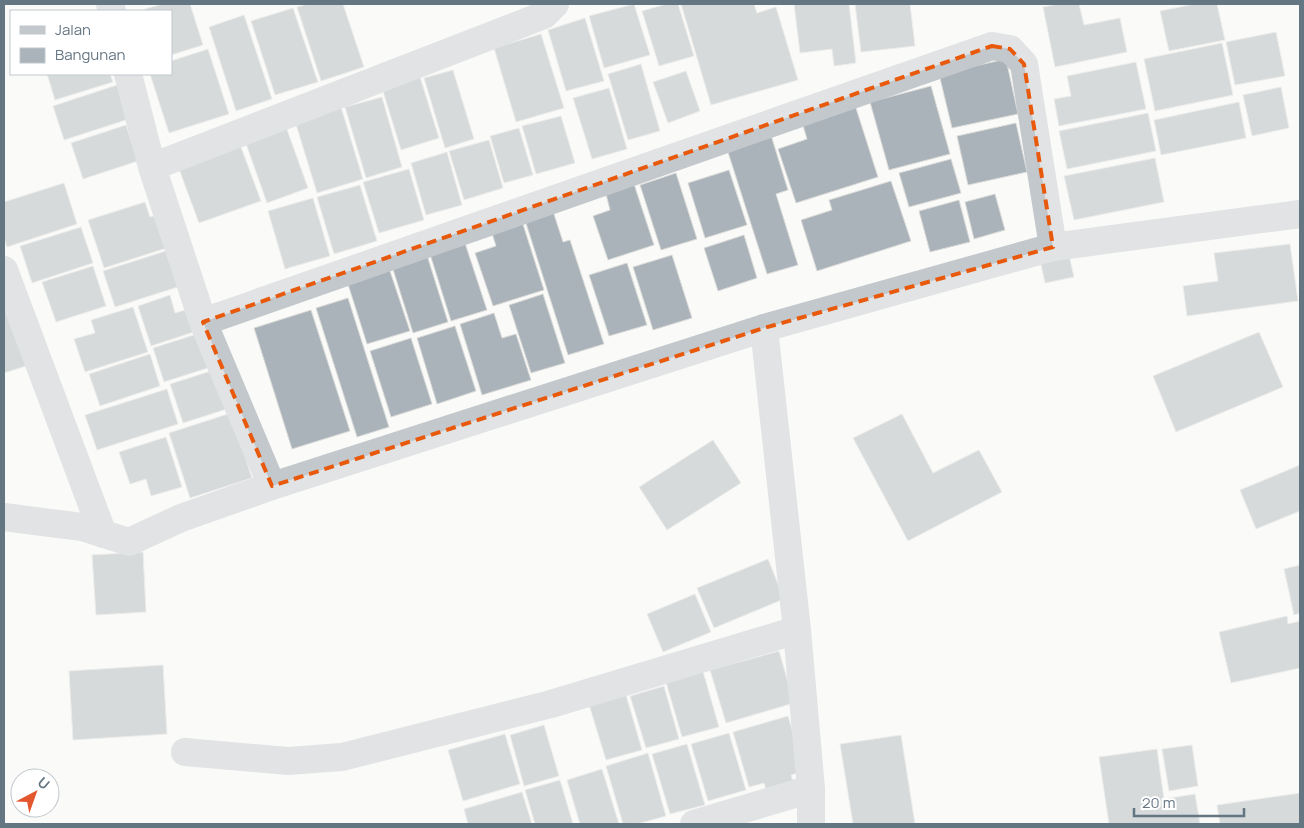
<svg xmlns="http://www.w3.org/2000/svg" width="1304" height="828" font-family="Manrope,sans-serif">
	<style>
		.building { fill: #aab3b9; stroke: #dcdcda }
		.lines { fill: none; stroke-linecap: round; stroke-linejoin: round }
		.street { stroke: #c3c8cc; stroke-width: 28 }
		.marked { fill: none; stroke: #e8590c; stroke-width: 4; stroke-dasharray: 10 6; stroke-linejoin: round }
	</style>
	<rect width="100%" height="100%" fill="#fafaf8"/>
	<path class="building" d="M 163,4 L 190,4 L 203,45 L 171,55 L 171,11 L 146,11 L 145,9 Z
		M 308,4 L 343,4 L 364,67 L 321,81 L 297,7 Z
		M 634,4 L 650,55 L 604,68 L 589,16 Z
		M 667,4 L 678,4 L 694,56 L 659,66 L 642,11 Z
		M 681,4 L 754,4 L 757,13 L 776,7 L 798,80 L 711,105 Z
		M 794,4 L 849,4 L 856,63 L 834,66 L 832,49 L 800,53 Z
		M 855,4 L 910,4 L 915,46 L 861,52 Z
		M 1059,4 L 1079,4 L 1084,25 L 1120,18 L 1127,52 L 1055,67 L 1043,7 Z
		M 1195,4 L 1217,4 L 1225,40 L 1169,51 L 1160,11 Z
		M 293,8 L 318,82 L 275,95 L 251,21 Z
		M 244,15 L 272,99 L 236,111 L 209,27 Z
		M 585,18 L 604,81 L 566,91 L 548,30 Z
		M 1276,32 L 1285,76 L 1235,85 L 1226,42 Z
		M 541,34 L 564,108 L 516,122 L 494,48 Z
		M 1222,43 L 1233,95 L 1155,111 L 1144,59 Z
		M 208,49 L 229,114 L 169,133 L 150,74 L 171,74 L 171,61 Z
		M 1006,59 L 1018,114 L 952,128 L 939,74 Z
		M 1136,62 L 1146,109 L 1059,126 L 1054,99 L 1071,96 L 1067,76 Z
		M 641,64 L 660,131 L 628,140 L 608,74 Z
		M 453,70 L 474,139 L 445,148 L 424,78 Z
		M 686,71 L 700,111 L 668,123 L 653,82 Z
		M 47,74 L 110,74 L 113,82 L 55,100 Z
		M 420,77 L 439,138 L 401,150 L 382,88 Z
		M 117,85 L 129,119 L 64,140 L 53,106 Z
		M 931,86 L 950,154 L 889,170 L 870,102 Z
		M 1281,87 L 1289,128 L 1252,136 L 1243,95 Z
		M 609,88 L 627,149 L 592,159 L 573,98 Z
		M 382,97 L 402,167 L 366,178 L 345,107 Z
		M 1239,102 L 1246,138 L 1161,155 L 1154,120 Z
		M 855,105 L 878,177 L 796,203 L 778,149 L 807,139 L 802,122 Z
		M 341,107 L 363,179 L 317,193 L 295,121 Z
		M 1148,113 L 1156,151 L 1067,169 L 1059,131 Z
		M 561,116 L 575,163 L 536,174 L 522,126 Z
		M 1016,123 L 1027,172 L 968,185 L 957,136 Z
		M 285,124 L 308,188 L 267,203 L 244,138 Z
		M 126,125 L 138,161 L 83,179 L 71,143 Z
		M 519,128 L 533,175 L 504,183 L 490,136 Z
		M 770,132 L 788,190 L 776,194 L 798,265 L 767,274 L 726,146 Z
		M 238,139 L 261,201 L 199,223 L 176,161 Z
		M 489,140 L 503,188 L 464,200 L 449,151 Z
		M 447,152 L 462,205 L 426,215 L 411,163 Z
		M 1155,158 L 1164,202 L 1074,220 L 1064,176 Z
		M 951,159 L 961,193 L 909,207 L 899,173 Z
		M 409,169 L 424,220 L 379,233 L 363,182 Z
		M 729,170 L 747,225 L 705,238 L 688,183 Z
		M 676,173 L 697,239 L 661,250 L 640,185 Z
		M 633,181 L 654,245 L 608,260 L 593,216 L 610,210 L 605,190 Z
		M 891,181 L 911,241 L 817,271 L 801,220 L 832,210 L 829,200 Z
		M 64,183 L 77,224 L 7,247 L 4,238 L 4,202 Z
		M 360,185 L 377,241 L 334,254 L 317,197 Z
		M 995,194 L 1005,230 L 974,239 L 965,202 Z
		M 313,198 L 330,256 L 285,269 L 268,211 Z
		M 959,200 L 970,242 L 930,252 L 919,211 Z
		M 145,202 L 150,217 L 160,214 L 170,247 L 104,268 L 88,220 Z
		M 552,208 L 563,242 L 570,240 L 604,344 L 568,355 L 524,217 Z
		M 521,218 L 544,290 L 493,306 L 475,253 L 496,246 L 490,227 Z
		M 81,227 L 93,263 L 32,283 L 20,246 Z
		M 744,235 L 757,278 L 718,291 L 704,248 Z
		M 464,240 L 487,310 L 451,321 L 429,251 Z
		M 1290,244 L 1298,301 L 1187,316 L 1183,286 L 1218,281 L 1214,253 Z
		M 172,249 L 184,285 L 115,307 L 103,271 Z
		M 426,252 L 448,322 L 413,333 L 391,263 Z
		M 672,255 L 692,318 L 653,330 L 633,267 Z
		M 1069,255 L 1074,277 L 1045,283 L 1040,260 Z
		M 627,263 L 647,325 L 609,336 L 589,275 Z
		M 388,265 L 410,331 L 367,344 L 346,278 Z
		M 93,266 L 106,306 L 56,322 L 42,282 Z
		M 543,294 L 565,363 L 531,373 L 509,305 Z
		M 170,295 L 175,313 L 189,309 L 197,331 L 151,346 L 138,306 Z
		M 348,298 L 389,427 L 357,437 L 316,308 Z
		M 4,299 L 26,366 L 4,373 Z
		M 133,307 L 148,352 L 85,372 L 74,339 L 95,333 L 91,320 Z
		M 311,310 L 350,431 L 292,449 L 254,328 Z
		M 494,313 L 502,338 L 516,334 L 531,380 L 482,395 L 460,324 Z
		M 455,326 L 476,391 L 437,404 L 417,338 Z
		M 1259,332 L 1283,387 L 1176,432 L 1153,376 Z
		M 200,333 L 211,367 L 164,382 L 153,348 Z
		M 411,338 L 432,404 L 391,417 L 370,351 Z
		M 150,354 L 160,386 L 100,406 L 89,374 Z
		M 214,370 L 227,409 L 183,423 L 170,384 Z
		M 167,389 L 178,424 L 97,450 L 85,415 Z
		M 231,413 L 252,478 L 190,498 L 169,433 Z
		M 902,414 L 933,473 L 979,450 L 1002,492 L 908,541 L 853,438 Z
		M 166,437 L 182,487 L 151,496 L 146,479 L 130,484 L 119,452 Z
		M 713,440 L 741,483 L 667,530 L 639,487 Z
		M 1300,465 L 1300,511 L 1256,529 L 1240,490 Z
		M 143,552 L 146,612 L 96,615 L 92,555 Z
		M 768,559 L 784,599 L 714,628 L 697,588 Z
		M 1300,565 L 1300,613 L 1294,615 L 1284,569 Z
		M 695,594 L 711,632 L 663,652 L 647,614 Z
		M 1287,616 L 1288,624 L 1300,621 L 1300,668 L 1231,683 L 1219,632 Z
		M 779,651 L 794,703 L 726,723 L 710,670 Z
		M 163,665 L 167,734 L 73,740 L 69,671 Z
		M 702,668 L 719,727 L 682,737 L 665,679 Z
		M 664,686 L 679,739 L 646,748 L 630,696 Z
		M 624,688 L 642,750 L 606,760 L 587,698 Z
		M 788,716 L 804,771 L 791,775 L 794,785 L 767,793 L 764,783 L 749,787 L 733,732 Z
		M 544,725 L 559,776 L 524,786 L 510,735 Z
		M 729,733 L 746,790 L 708,801 L 691,744 Z
		M 505,734 L 520,784 L 463,801 L 448,750 Z
		M 901,735 L 915,824 L 853,824 L 840,744 Z
		M 687,744 L 705,805 L 670,814 L 652,754 Z
		M 1192,745 L 1198,786 L 1169,791 L 1162,749 Z
		M 1157,749 L 1164,799 L 1195,794 L 1200,824 L 1109,824 L 1099,757 Z
		M 648,753 L 666,816 L 637,824 L 623,824 L 606,766 Z
		M 602,769 L 619,824 L 580,824 L 567,780 Z
		M 560,780 L 573,824 L 535,824 L 525,790 Z
		M 522,792 L 532,824 L 468,824 L 464,809 Z
		M 1300,793 L 1300,824 L 1220,824 L 1217,805 Z"/>
	<g class="lines">
		<path class="street" d="M 110,4 L 112,11
			M 128,74 L 152,167 L 203,322 L 272,486
			M 152,167 L 544,15 L 555,4
			M 4,270 L 103,534
			M 203,322 L 992,46 L 1010,49 L 1024,64 L 1053,247
			M 764,328 L 797,630 L 811,789 L 811,824
			M 4,517 L 82,527 L 129,542 L 181,518 L 272,486 L 764,328 L 1053,247 L 1300,214
			M 185,752 L 288,761 L 342,757 L 551,704 L 797,630
			M 694,824 L 811,789"/>
	</g>
	<path d="M0 0H1304V828H0ZM 992,46 L 1010,49 L 1024,64 L 1053,247 L 764,328 L 272,486 L 203,322 Z" fill="#fafaf8" fill-opacity=".55" fill-rule="evenodd"/>
	<path class="marked" d="M 992,46 L 1010,49 L 1024,64 L 1053,247 L 764,328 L 272,486 L 203,322 Z"/>
	<rect width="1304" height="828" fill="none" stroke="#657683" stroke-width="10"/>
	<rect x="10" y="10" width="162" height="65" fill="#ffffff" stroke="#c1c8cd"/>
	<rect x="20" y="26" width="25" height="8" fill="#c3c8cc" stroke="#c1c8cd"/>
	<text x="55" y="35" font-size="15" fill="#657683">Jalan</text>
	<rect x="20" y="48" width="25" height="15" fill="#aab3b9" stroke="#c1c8cd"/>
	<text x="55" y="60" font-size="15" fill="#657683">Bangunan</text>
	<g transform="translate(35 793) rotate(41)"><circle r="24" fill="#ffffff" stroke="#c1c8cd"/>
	<path d="M0-4L9 19L0 12L-9 19Z" fill="#e4572e"/>
	<text y="-8" font-size="14" font-weight="bold" text-anchor="middle" fill="#657683">U</text>
	</g>
	<path d="M1134 808v8h110v-8" fill="none" stroke="#657683" stroke-width="2.5"/>
	<text x="1142" y="808" font-size="15" fill="#657683" stroke="#ffffff" stroke-width="4" paint-order="stroke">20 m</text>
</svg>
